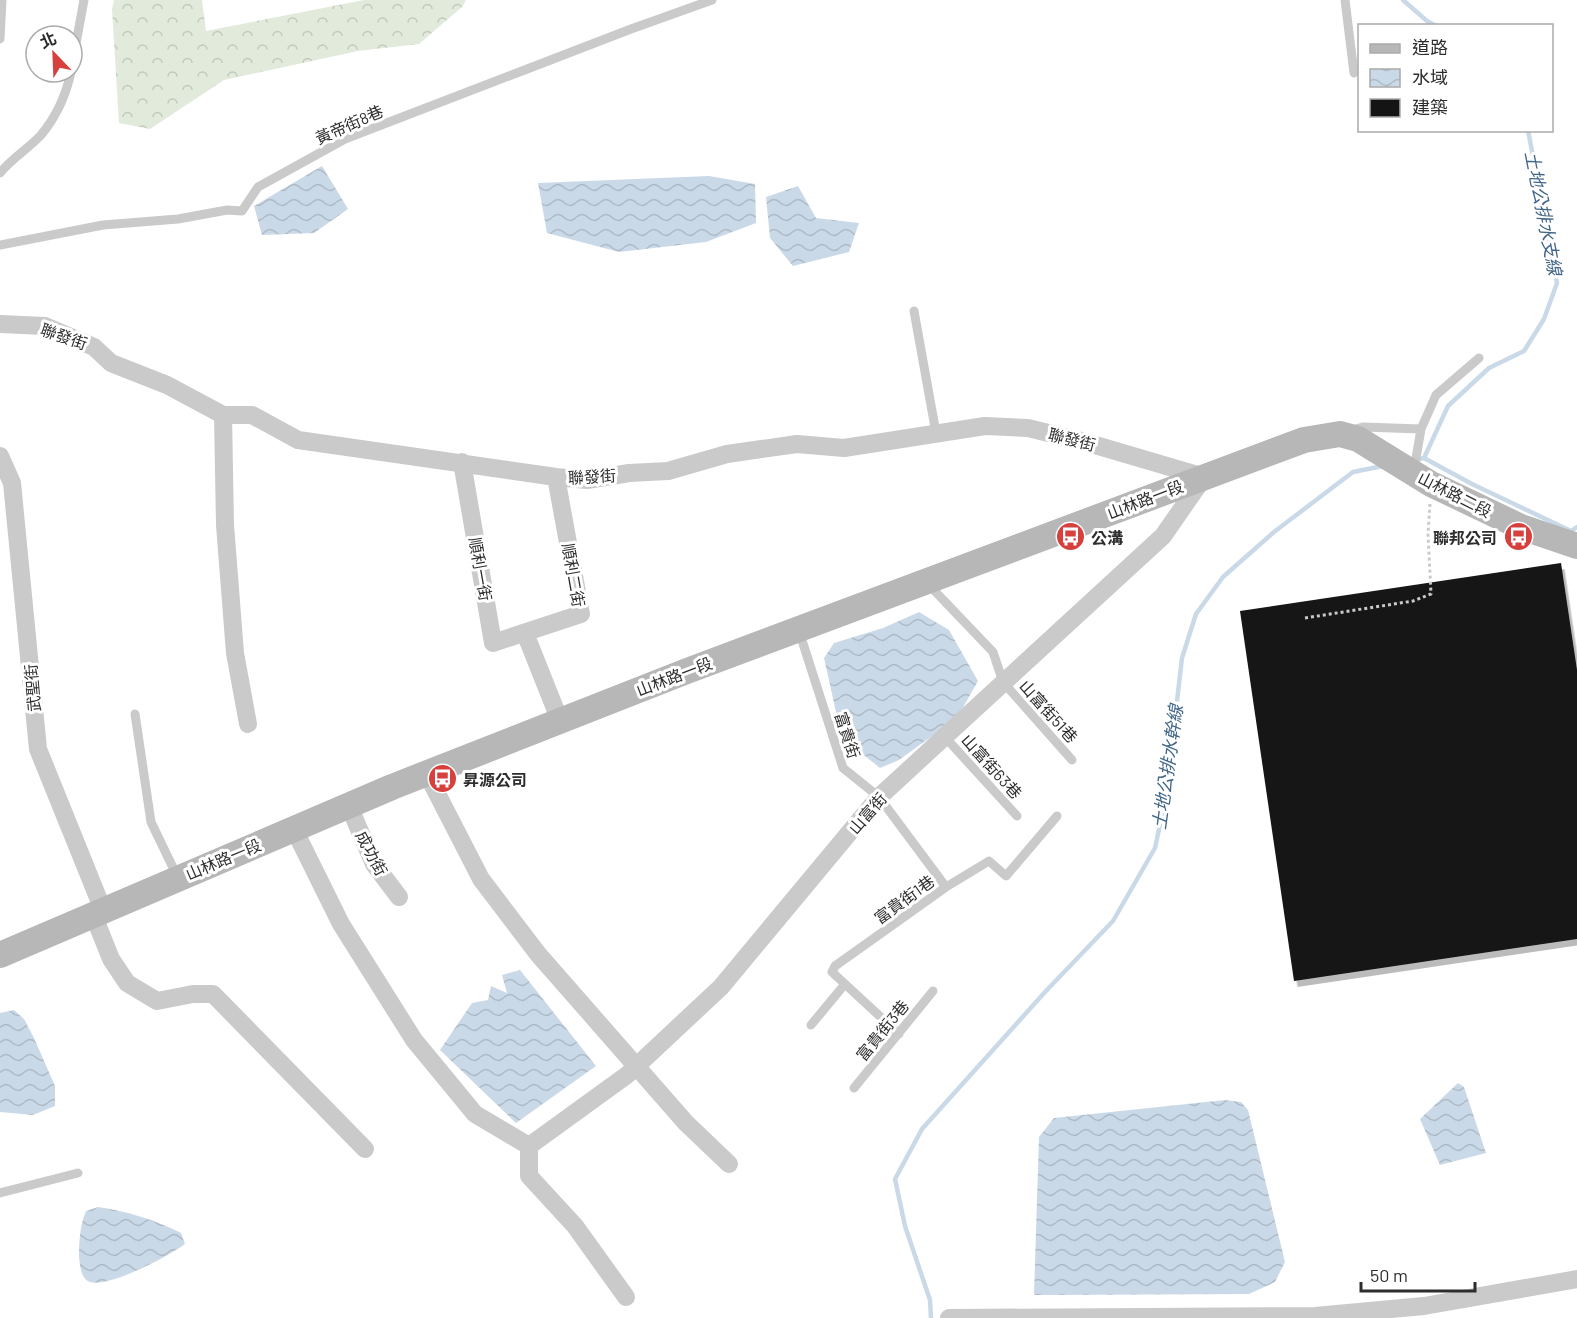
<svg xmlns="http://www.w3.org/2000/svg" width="1577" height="1318" font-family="Barlow,'Noto Sans TC',sans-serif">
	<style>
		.forest { fill: url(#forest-crowns) }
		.water { fill: url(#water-waves) }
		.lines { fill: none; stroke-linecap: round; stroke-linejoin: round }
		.stream { stroke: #cad9e8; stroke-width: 4.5 }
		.building { fill: #141414; filter: url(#shadow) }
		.path { stroke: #cacaca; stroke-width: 3; stroke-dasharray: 3 3; stroke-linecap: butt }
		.service { stroke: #cacaca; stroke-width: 9 }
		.minor { stroke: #cacaca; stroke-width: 18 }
		.secondary { stroke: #b7b7b7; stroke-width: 26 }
		.labels { text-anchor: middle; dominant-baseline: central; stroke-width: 6; stroke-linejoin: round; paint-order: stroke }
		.street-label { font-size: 16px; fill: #2d2d2d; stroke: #fff }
		.poi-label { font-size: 16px; font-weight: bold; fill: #2d2d2d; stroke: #fff; text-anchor: start }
		.water-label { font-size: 18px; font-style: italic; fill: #426789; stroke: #fff }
	</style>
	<defs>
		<pattern id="forest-crowns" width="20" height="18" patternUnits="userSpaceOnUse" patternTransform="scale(1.5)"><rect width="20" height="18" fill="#e2eadc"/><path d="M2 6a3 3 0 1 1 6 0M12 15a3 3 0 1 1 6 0" fill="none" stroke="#c2c9bd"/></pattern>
		<pattern id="water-waves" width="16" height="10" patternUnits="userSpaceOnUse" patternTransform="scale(1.5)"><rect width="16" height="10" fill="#cad9e8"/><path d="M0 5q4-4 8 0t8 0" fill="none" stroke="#aebbc7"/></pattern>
		<filter id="shadow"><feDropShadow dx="3.5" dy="6" stdDeviation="0" flood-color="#0004"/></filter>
	</defs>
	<rect width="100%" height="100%" fill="#fff"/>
	<path class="forest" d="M 114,0 L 202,0 L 206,31 L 364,0 L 466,0 L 462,7 L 419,44 L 358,51 L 224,80 L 150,129 L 119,123 L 112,9 Z"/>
	<path class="water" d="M 322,166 L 348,209 L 314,233 L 262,235 L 254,206 Z
		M 709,176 L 755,184 L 756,223 L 706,242 L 619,252 L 547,233 L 538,183 Z
		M 798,186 L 816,218 L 859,223 L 849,252 L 793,266 L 770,238 L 766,197 Z
		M 919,612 L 949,630 L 978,681 L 957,718 L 899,760 L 880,768 L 855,748 L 838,721 L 824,658 L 834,643 L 883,628 Z
		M 520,970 L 596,1066 L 516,1123 L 440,1050 L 472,1003 L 488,1000 L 491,986 L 507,993 L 502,975 Z
		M 14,1010 L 24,1019 L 34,1038 L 55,1086 L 55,1106 L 33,1115 L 0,1112 L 0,1013 Z
		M 1458,1083 L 1464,1087 L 1486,1153 L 1440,1165 L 1420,1119 Z
		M 1225,1100 L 1241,1102 L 1248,1110 L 1285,1262 L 1275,1282 L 1249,1294 L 1034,1295 L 1039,1137 L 1054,1118 Z
		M 98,1207 C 127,1211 155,1220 181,1233 L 185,1244 C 169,1256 109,1288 90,1282 C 81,1279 80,1266 79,1257 C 79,1242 80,1225 86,1211 Z"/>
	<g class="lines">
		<path class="stream" d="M 1403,0 L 1427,21 L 1436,26
			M 1424,458 L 1448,406 L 1489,368 L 1524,351 L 1544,319 L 1557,283 L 1528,130
			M 1415,460 L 1424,458 L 1472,484 L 1571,531 L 1577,527
			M 931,1318 L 930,1300 L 905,1226 L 895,1179 L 922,1129 L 1045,992 L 1113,921 L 1155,848 L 1166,796 L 1182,658 L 1196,614 L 1223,577 L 1274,532 L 1353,472 L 1383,466"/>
	</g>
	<path class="building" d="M 1561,563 L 1577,670 L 1577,939 L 1294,981 L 1240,611 Z"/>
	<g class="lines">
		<path class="path" d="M 1305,618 L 1413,601 L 1431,594 L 1428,534 L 1430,504"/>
		<path class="service" d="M 1345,0 L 1354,73
			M 0,39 L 2,0
			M 72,65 L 84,0
			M 0,173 C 12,158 28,149 41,135 C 56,117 66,95 71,72
			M 0,245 L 103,225 L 178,219 L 227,210 L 242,211 L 258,187 L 345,139 L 631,29 L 712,0
			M 914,311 L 936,433
			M 1352,430 L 1363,427 L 1421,429
			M 1414,470 L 1421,429 L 1436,395 L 1479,358
			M 929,585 L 993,652 L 1003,682 L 1072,760
			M 799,631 L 843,768 L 879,797 L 946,887
			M 135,714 L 151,822 L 177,876
			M 944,736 L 1017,816
			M 811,1025 L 845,984
			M 899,1034 L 832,972 L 835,966 L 946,887 L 989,861 L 1006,876 L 1057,816
			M 854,1088 L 933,991
			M 0,1193 L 78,1173"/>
		<path class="minor" d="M 0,324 L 45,326 L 94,347 L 111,363 L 167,385 L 223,415 L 252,415 L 298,440 L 556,477 L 587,480 L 629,473 L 668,471 L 727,454 L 797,444 L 844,448 L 985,426 L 1028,428 L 1085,442 L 1204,477 L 1163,536 L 879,797 L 721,987 L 627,1075 L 529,1146
			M 223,415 L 225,525 L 235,653 L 248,724
			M 0,456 L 12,483 L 38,749 L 103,910
			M 462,462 L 493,643 L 581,614 L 556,477
			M 525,633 L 560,721
			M 427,774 L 481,879 L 538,954 L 686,1123 L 729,1164
			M 349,806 L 374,864 L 399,897
			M 294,829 L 341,924 L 414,1040 L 475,1114 L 529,1146 L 529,1176 L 575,1226 L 626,1297
			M 93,914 L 111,959 L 127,983 L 157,1001 L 193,994 L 213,994 L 365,1149
			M 949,1318 L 1315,1316 L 1424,1306 L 1577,1279"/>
		<path class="secondary" d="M 0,955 L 392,787 L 687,671 L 1304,440 L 1340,434 L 1358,439 L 1431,484 L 1521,527 L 1577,546"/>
	</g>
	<defs>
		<symbol id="bus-disc" viewBox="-11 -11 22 22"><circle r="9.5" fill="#d6413d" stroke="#fff"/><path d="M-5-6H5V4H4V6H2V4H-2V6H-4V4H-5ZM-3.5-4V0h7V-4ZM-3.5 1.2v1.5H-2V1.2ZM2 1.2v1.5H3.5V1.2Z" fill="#fff"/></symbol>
	</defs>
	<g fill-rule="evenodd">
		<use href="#bus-disc" x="1054" y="520" width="33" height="33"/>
		<use href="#bus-disc" x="1502" y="520" width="33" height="33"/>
		<use href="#bus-disc" x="426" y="762" width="33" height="33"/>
	</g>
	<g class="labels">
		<g class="street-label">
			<text transform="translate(349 124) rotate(-24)">黃帝街8巷</text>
			<text transform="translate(64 336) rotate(19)">聯發街</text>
			<text transform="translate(1072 439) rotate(14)">聯發街</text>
			<text transform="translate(592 476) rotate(-3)">聯發街</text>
			<text transform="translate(1455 494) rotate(27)">山林路二段</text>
			<text transform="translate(1145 499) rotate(-21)">山林路一段</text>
			<text transform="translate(481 569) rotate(80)">順利一街</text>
			<text transform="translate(574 575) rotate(80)">順利二街</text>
			<text transform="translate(674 676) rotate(-21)">山林路一段</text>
			<text transform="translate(32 688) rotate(-95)">武聖街</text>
			<text transform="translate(1049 711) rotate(48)">山富街51巷</text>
			<text transform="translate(848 735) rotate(72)">富貴街</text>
			<text transform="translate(992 766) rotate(48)">山富街63巷</text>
			<text transform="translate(867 813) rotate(-49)">山富街</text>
			<text transform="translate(372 853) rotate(62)">成功街</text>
			<text transform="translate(223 859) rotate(-23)">山林路一段</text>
			<text transform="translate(904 899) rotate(-36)">富貴街1巷</text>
			<text transform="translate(882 1030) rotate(-51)">富貴街3巷</text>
		</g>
		<g class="poi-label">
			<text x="1091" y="537">公溝</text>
			<text x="1497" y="537" text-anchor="end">聯邦公司</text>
			<text x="463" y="779">昇源公司</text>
		</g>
		<g class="water-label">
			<text transform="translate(1544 213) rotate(79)">土地公排水支線</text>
			<text transform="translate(1167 767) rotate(-82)">土地公排水幹線</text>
		</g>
	</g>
	<rect x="1358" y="24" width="195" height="108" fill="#ffffff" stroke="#ababab" stroke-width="1.5"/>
	<rect x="1370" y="44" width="30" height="9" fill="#b7b7b7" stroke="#ababab" stroke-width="1.5"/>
	<text x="1412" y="54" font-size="18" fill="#2d2d2d">道路</text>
	<rect x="1370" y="69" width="30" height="18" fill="url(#water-waves)" stroke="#ababab" stroke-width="1.5"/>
	<text x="1412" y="84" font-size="18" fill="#2d2d2d">水域</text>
	<rect x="1370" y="99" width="30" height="18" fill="#141414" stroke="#ababab" stroke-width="1.5"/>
	<text x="1412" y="114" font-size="18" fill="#2d2d2d">建築</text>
	<g transform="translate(54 54) rotate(337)"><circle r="28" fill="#ffffff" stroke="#ababab" stroke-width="1.5"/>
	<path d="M0-4.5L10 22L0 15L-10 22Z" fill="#d6413d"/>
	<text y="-9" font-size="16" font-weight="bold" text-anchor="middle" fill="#2d2d2d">北</text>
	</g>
	<path d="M1361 1282v9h114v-9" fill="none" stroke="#2d2d2d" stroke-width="3"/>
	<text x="1370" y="1282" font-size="18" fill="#2d2d2d" stroke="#ffffff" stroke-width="4.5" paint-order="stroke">50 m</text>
</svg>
